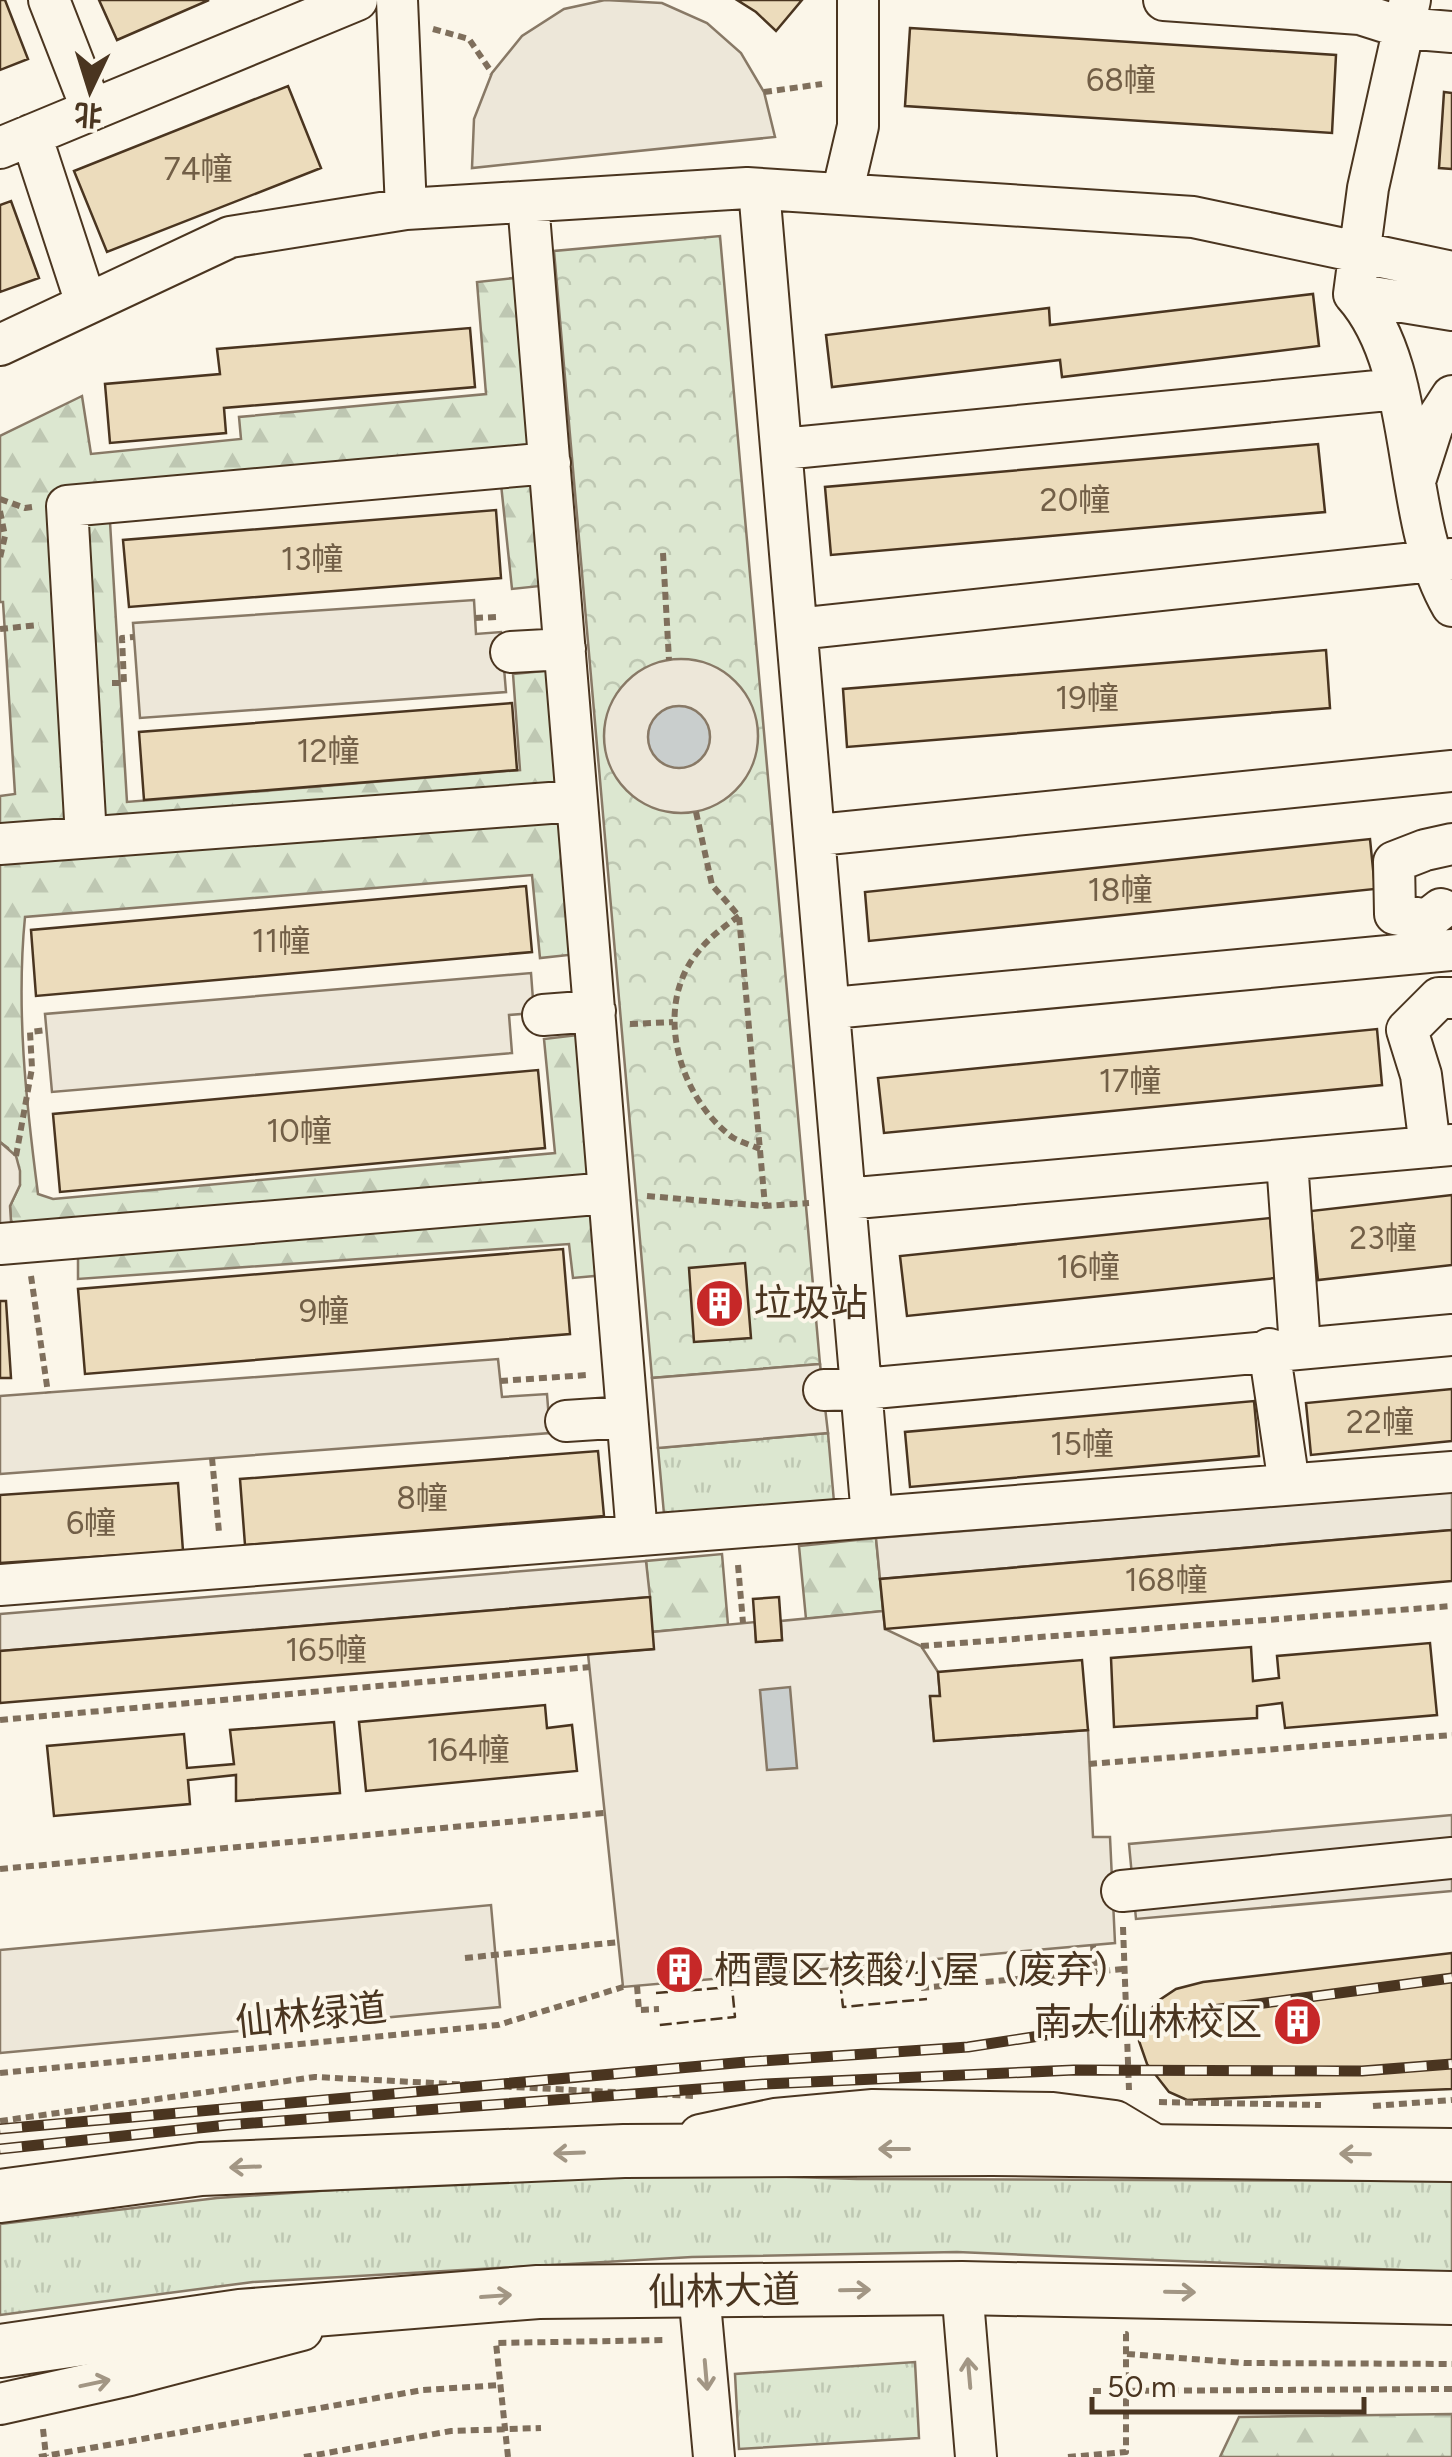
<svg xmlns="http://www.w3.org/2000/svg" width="1452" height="2457" font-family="Figtree,'Noto Sans SC',sans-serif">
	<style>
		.grass { fill: url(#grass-tufts); stroke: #887966; stroke-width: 2.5 }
		.forest { fill: url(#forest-firs); stroke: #887966; stroke-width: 2.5 }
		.park { fill: url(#park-crowns); stroke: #887966; stroke-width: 2.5 }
		.parking { fill: #ede7d9; stroke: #887966; stroke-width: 2.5 }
		.water { fill: #c9cecd; stroke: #887966; stroke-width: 2.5 }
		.building { fill: #ecdcbc; stroke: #4a3520; stroke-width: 2.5 }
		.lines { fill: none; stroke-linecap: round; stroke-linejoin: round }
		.minor-casing { stroke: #4a3520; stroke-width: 44 }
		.major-casing { stroke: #4a3520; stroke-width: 56 }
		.path { stroke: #7f6f5c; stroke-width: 6; stroke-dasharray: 8 5; stroke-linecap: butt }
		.minor { stroke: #fbf6e9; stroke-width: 40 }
		.major { stroke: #fbf6e9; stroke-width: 52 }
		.rail-casing { stroke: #4a3520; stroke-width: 11 }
		.rail { stroke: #fbf6e9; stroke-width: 8; stroke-dasharray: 22; stroke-linecap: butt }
		.fence { stroke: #4a3520; stroke-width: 2.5; stroke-dasharray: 12 5; stroke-linecap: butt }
		.oneway { stroke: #a29684 }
		.labels { text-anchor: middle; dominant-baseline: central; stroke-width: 8; stroke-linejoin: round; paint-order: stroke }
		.number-label { font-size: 32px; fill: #725f47 }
		.poi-label { font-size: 38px; fill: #4a3520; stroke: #fbf6e9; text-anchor: start }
		.street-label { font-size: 38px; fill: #4a3520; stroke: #fbf6e9 }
	</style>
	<defs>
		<pattern id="grass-tufts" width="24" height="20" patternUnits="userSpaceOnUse" patternTransform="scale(2.5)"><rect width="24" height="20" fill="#dce7d0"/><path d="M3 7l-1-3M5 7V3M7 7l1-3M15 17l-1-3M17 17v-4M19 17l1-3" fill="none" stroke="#bec7b2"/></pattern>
		<pattern id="forest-firs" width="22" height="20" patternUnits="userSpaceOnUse" patternTransform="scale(2.5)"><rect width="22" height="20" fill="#dce7d0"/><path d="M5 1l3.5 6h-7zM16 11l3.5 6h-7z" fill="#bec7b2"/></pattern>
		<pattern id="park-crowns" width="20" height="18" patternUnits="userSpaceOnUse" patternTransform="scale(2.5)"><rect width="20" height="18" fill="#dce7d0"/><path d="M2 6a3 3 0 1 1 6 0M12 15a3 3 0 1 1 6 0" fill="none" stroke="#bec7b2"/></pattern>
	</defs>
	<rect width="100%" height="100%" fill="#fbf6e9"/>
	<path class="grass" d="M 828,1433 L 834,1502 L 664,1514 L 658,1448 Z
		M 606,2171 L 857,2179 L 1452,2181 L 1452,2272 L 957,2252 L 692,2257 L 253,2282 L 0,2315 L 0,2224 L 217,2198 Z
		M 915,2362 L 919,2438 L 739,2449 L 735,2374 Z"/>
	<path class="forest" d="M 523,277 L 550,585 L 512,589 L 501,484 L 110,522 L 127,802 L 520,770 L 513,674 L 554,670 L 578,954 L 540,958 L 532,875 L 25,917 C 16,1009 26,1102 38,1194 L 53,1199 L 555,1153 L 544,1039 L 586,1034 L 605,1275 L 573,1278 L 569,1244 L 78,1279 L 78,1259 L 90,1237 L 32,1241 L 11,1221 L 10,1206 L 20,1185 L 8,1148 L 0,1142 L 0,796 L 15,794 L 3,602 L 0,602 L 0,436 L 82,396 L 91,454 L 241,439 L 239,417 L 486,394 L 477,282 Z
		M 876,1538 L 883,1611 L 806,1619 L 799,1546 Z
		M 722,1554 L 728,1625 L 652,1632 L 646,1561 Z
		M 1452,2414 L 1452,2457 L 1220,2457 L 1239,2417 Z"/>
	<path class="park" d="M 720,236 L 820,1364 L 652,1378 L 554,251 Z"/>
	<path class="parking" d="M 605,0 L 662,3 L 707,23 L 741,53 L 764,92 L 775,137 L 472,168 L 474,119 L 492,73 L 522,36 L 564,9 Z
		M 474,600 L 476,634 L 501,632 L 506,692 L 140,718 L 133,623 Z
		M604 736a77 77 0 1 1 154 0a77 77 0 1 1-154 0Z
		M 531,973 L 534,1013 L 509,1015 L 512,1053 L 52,1092 L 45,1014 Z
		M 0,1142 L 16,1156 L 20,1171 L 20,1185 L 10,1206 L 11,1221 L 32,1241 L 0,1244 Z
		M 498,1359 L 502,1397 L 547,1394 L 550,1433 L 0,1474 L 0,1396 Z
		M 820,1364 L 828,1433 L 658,1448 L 652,1378 Z
		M 1452,1492 L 1452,1530 L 880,1579 L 876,1538 Z
		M 646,1561 L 650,1597 L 0,1651 L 0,1614 Z
		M 883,1611 L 885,1629 L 921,1646 L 938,1672 L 940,1696 L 930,1697 L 934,1741 L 1088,1730 L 1093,1837 L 1110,1837 L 1115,1943 L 623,1987 L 588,1654 L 653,1649 L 652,1632 L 755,1622 L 756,1642 L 782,1640 L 781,1621 Z
		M 1452,1815 L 1452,1891 L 1136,1919 L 1129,1844 Z
		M 491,1905 L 500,2007 L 0,2053 L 0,1950 Z"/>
	<path class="water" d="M648 737a31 31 0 1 1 62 0a31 31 0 1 1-62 0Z
		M 790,1687 L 797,1768 L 767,1770 L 760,1690 Z"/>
	<path class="building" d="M 0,0 L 5,0 L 28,59 L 0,70 Z
		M 99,0 L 209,0 L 117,40 Z
		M 737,0 L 802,0 L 776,31 L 756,12 Z
		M 910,28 L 1336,55 L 1332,133 L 905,106 Z
		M 288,86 L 321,168 L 107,252 L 74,171 Z
		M 1444,92 L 1452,93 L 1452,169 L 1439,168 Z
		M 11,201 L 39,278 L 0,292 L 0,205 Z
		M 1313,294 L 1319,346 L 1062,377 L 1060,360 L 832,387 L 826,335 L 1049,308 L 1050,325 Z
		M 470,328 L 475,387 L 224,408 L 226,433 L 110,443 L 105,384 L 220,374 L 217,349 Z
		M 1318,444 L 1325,512 L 831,555 L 825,487 Z
		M 496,510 L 501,578 L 129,607 L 123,540 Z
		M 1326,650 L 1330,708 L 847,747 L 843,689 Z
		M 512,703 L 517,770 L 144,800 L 139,732 Z
		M 1370,839 L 1375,889 L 869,941 L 865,892 Z
		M 526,886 L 532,952 L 36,996 L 31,930 Z
		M 1377,1029 L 1382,1085 L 884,1133 L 878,1078 Z
		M 538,1070 L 545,1148 L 60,1192 L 53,1114 Z
		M 1452,1195 L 1452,1265 L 1318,1280 L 1311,1211 Z
		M 1270,1218 L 1276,1278 L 907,1316 L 900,1256 Z
		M 563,1249 L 570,1334 L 85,1374 L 78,1289 Z
		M 745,1263 L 751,1338 L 694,1342 L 689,1268 Z
		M 0,1301 L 6,1301 L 11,1378 L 0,1378 Z
		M 1452,1389 L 1452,1441 L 1311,1455 L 1306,1403 Z
		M 1254,1401 L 1259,1456 L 910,1487 L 905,1432 Z
		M 598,1451 L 604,1516 L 245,1545 L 240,1479 Z
		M 178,1483 L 183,1551 L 0,1563 L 0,1495 Z
		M 1452,1530 L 1452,1581 L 885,1629 L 880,1579 Z
		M 650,1597 L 654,1649 L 0,1703 L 0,1651 Z
		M 779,1597 L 782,1640 L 756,1642 L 753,1599 Z
		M 1430,1643 L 1437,1715 L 1285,1728 L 1282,1703 L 1257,1706 L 1257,1718 L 1114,1727 L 1111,1658 L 1251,1647 L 1253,1681 L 1279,1678 L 1277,1656 Z
		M 1082,1660 L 1088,1730 L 934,1741 L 930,1696 L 940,1696 L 938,1672 Z
		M 545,1705 L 547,1728 L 572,1725 L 577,1771 L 366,1791 L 359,1722 Z
		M 334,1722 L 340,1793 L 236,1801 L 236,1775 L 188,1780 L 190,1804 L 54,1816 L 47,1746 L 184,1734 L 187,1768 L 234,1764 L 230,1730 Z
		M 1452,1953 L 1452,2089 L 1187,2100 L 1169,2092 L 1147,2064 L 1139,2041 L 1145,2016 L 1158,2001 L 1176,1989 L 1203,1982 Z
		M 698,1958 L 700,1978 L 660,1982 L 658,1962 Z"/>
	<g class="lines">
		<defs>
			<path id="minor" d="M 49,0 L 92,110
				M 397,0 L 406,209
				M 1164,0 L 1360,14 L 1404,28 L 1452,32
				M 1410,0 L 1368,188 L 1354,294 C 1422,370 1399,515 1452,606
				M 31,135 L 86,303
				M 0,148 L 357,0
				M 759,189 L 872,1517
				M 842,194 L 858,126 L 858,0
				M 528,202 L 637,1535
				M 1354,294 L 1452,310
				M 0,345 L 230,237 L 406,209 L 747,188 L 1193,217 L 1452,272
				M 782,449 L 1398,389
				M 1416,478 L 1433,425 L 1452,396
				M 797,629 L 1452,559
				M 511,652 L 565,649
				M 814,833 L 818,835 L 1452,771
				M 86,837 L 67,506 L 550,463
				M 0,844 L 577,801
				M 1441,909 L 1427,920 L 1395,914 L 1394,862 L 1425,850 L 1452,844
				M 829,1005 L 832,1008 L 1452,950
				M 543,1015 L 595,1011
				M 1430,1147 L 1421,1075 L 1407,1030 L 1439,998 L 1452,998
				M 1287,1161 L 1300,1347
				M 845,1199 L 1452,1145
				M 0,1244 L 609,1193
				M 1269,1349 L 1289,1484
				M 824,1390 L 863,1389 L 1452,1335
				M 566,1421 L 627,1417
				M 0,1585 L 1452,1472
				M 1122,1891 L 1452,1858
				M 700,2135 L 775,2119 L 873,2110 L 1053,2113 L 1115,2121 L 1165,2151
				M 962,2288 L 976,2457
				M 699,2292 L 714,2457
				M 0,2404 L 130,2375 L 302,2330"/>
			<path id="major" d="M 0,2196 L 201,2169 L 624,2151 L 992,2149 L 1452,2155
				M 0,2351 L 240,2316 L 538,2292 L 962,2288 L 1452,2298"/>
		</defs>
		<use href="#minor" class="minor-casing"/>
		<use href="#major" class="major-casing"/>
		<path class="path" d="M 433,29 L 469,39 L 492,73
			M 764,92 L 822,84
			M 0,499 L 25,508 L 32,507
			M 0,511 L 5,536 L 0,558
			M 663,553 L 669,660
			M 475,618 L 496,617
			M 0,629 L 39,625
			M 112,683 L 124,683 L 122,638 L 134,637
			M 696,812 L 712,885 L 739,916 L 765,1206
			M 739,916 C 722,928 706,940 694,957 C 654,1012 680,1098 732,1137 C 740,1142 751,1145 760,1149
			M 630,1024 L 673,1022
			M 16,1156 L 32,1068 L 30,1032 L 47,1030
			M 647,1196 L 765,1206 L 809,1203
			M 31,1276 L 48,1393
			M 500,1381 L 587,1375
			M 212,1458 L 219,1532
			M 738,1565 L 743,1623
			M 921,1646 L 1452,1606
			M 0,1720 L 590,1667
			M 1089,1764 L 1452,1735
			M 0,1869 L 604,1813
			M 1123,1927 L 1129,2090
			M 1093,1945 L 1095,1972
			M 465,1958 L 619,1942
			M 951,1958 L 955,1985
			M 637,1986 L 639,2010 L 659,2009
			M 921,1988 L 1124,1969
			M 0,2073 L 498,2025 L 623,1987
			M 1159,2102 L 1321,2105
			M 1373,2106 L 1452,2100
			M 0,2121 L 315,2077 L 693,2096
			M 1127,2354 L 1245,2363 L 1452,2364
			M 1093,2391 L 1452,2389
			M 43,2429 L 46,2456
			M 39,2457 L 423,2390 L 501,2385
			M 304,2457 L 451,2431 L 541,2428
			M 508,2457 L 496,2343 L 667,2340
			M 1068,2457 L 1126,2452 L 1126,2334 L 1123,2334"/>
		<use href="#minor" class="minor"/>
		<use href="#major" class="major"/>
		<defs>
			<path id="rail" d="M 0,2129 L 746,2062 L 968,2047 L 1175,2015 L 1452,1978
				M 0,2149 L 227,2125 L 765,2084 L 1074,2070 L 1362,2071 L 1452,2064"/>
		</defs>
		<use href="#rail" class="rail-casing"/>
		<use href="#rail" class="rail"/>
		<path class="fence" d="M 923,1972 L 840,1980 L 843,2007 L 927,1999
			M 656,1993 L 732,1987 L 735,2017 L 659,2025"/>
	</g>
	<defs><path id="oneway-shaft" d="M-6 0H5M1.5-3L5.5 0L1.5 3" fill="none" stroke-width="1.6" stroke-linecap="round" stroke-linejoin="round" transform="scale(2.5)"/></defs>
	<g class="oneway">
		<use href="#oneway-shaft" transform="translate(894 2149) rotate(180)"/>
		<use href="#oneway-shaft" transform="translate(569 2153) rotate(178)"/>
		<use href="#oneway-shaft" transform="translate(1355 2154) rotate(-179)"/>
		<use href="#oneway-shaft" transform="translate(245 2167) rotate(178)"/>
		<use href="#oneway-shaft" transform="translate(855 2290) rotate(-1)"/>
		<use href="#oneway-shaft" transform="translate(1180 2292) rotate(1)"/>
		<use href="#oneway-shaft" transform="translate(496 2296) rotate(-4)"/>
		<use href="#oneway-shaft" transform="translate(969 2373) rotate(-95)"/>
		<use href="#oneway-shaft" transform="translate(706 2375) rotate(85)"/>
		<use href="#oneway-shaft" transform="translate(95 2383) rotate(-12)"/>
	</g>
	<defs>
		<symbol id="building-disc" viewBox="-11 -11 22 22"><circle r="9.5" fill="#c62828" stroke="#fbf6e9"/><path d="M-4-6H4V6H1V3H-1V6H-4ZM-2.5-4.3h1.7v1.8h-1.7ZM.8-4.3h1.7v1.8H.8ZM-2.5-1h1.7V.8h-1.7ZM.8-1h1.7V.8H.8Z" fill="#fff"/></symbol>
	</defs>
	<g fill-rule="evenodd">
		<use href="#building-disc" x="692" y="1276" width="55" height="55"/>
		<use href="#building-disc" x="652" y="1942" width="55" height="55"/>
		<use href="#building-disc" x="1270" y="1994" width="55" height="55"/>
	</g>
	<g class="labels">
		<g class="number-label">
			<text x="1121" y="80">68幢</text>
			<text x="198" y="169">74幢</text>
			<text x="1075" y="500">20幢</text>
			<text x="312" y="559">13幢</text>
			<text x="1087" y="698">19幢</text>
			<text x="328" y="751">12幢</text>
			<text x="1120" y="890">18幢</text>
			<text x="281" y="941">11幢</text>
			<text x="1130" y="1081">17幢</text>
			<text x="299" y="1131">10幢</text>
			<text x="1383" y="1238">23幢</text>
			<text x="1088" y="1267">16幢</text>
			<text x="324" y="1311">9幢</text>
			<text x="1380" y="1422">22幢</text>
			<text x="1082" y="1444">15幢</text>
			<text x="422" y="1498">8幢</text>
			<text x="91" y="1523">6幢</text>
			<text x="1166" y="1580">168幢</text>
			<text x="326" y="1650">165幢</text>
			<text x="468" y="1750">164幢</text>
		</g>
		<g class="poi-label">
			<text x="754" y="1303">垃圾站</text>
			<text x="714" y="1970">栖霞区核酸小屋（废弃）</text>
			<text x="1262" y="2022" text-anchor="end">南大仙林校区</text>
		</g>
		<g class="street-label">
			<text transform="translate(311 2015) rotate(-6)">仙林绿道</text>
			<text transform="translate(724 2291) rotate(-1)">仙林大道</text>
		</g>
	</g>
	<g transform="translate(90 90) rotate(184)" stroke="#fbf6e9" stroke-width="8" paint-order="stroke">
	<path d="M0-8L18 38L0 25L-18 38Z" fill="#4a3520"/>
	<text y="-15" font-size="28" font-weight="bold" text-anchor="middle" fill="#4a3520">北</text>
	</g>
	<path d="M1092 2397v15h272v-15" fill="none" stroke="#4a3520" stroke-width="5"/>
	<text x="1107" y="2397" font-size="30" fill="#4a3520" stroke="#fbf6e9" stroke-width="8" paint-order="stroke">50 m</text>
</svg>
